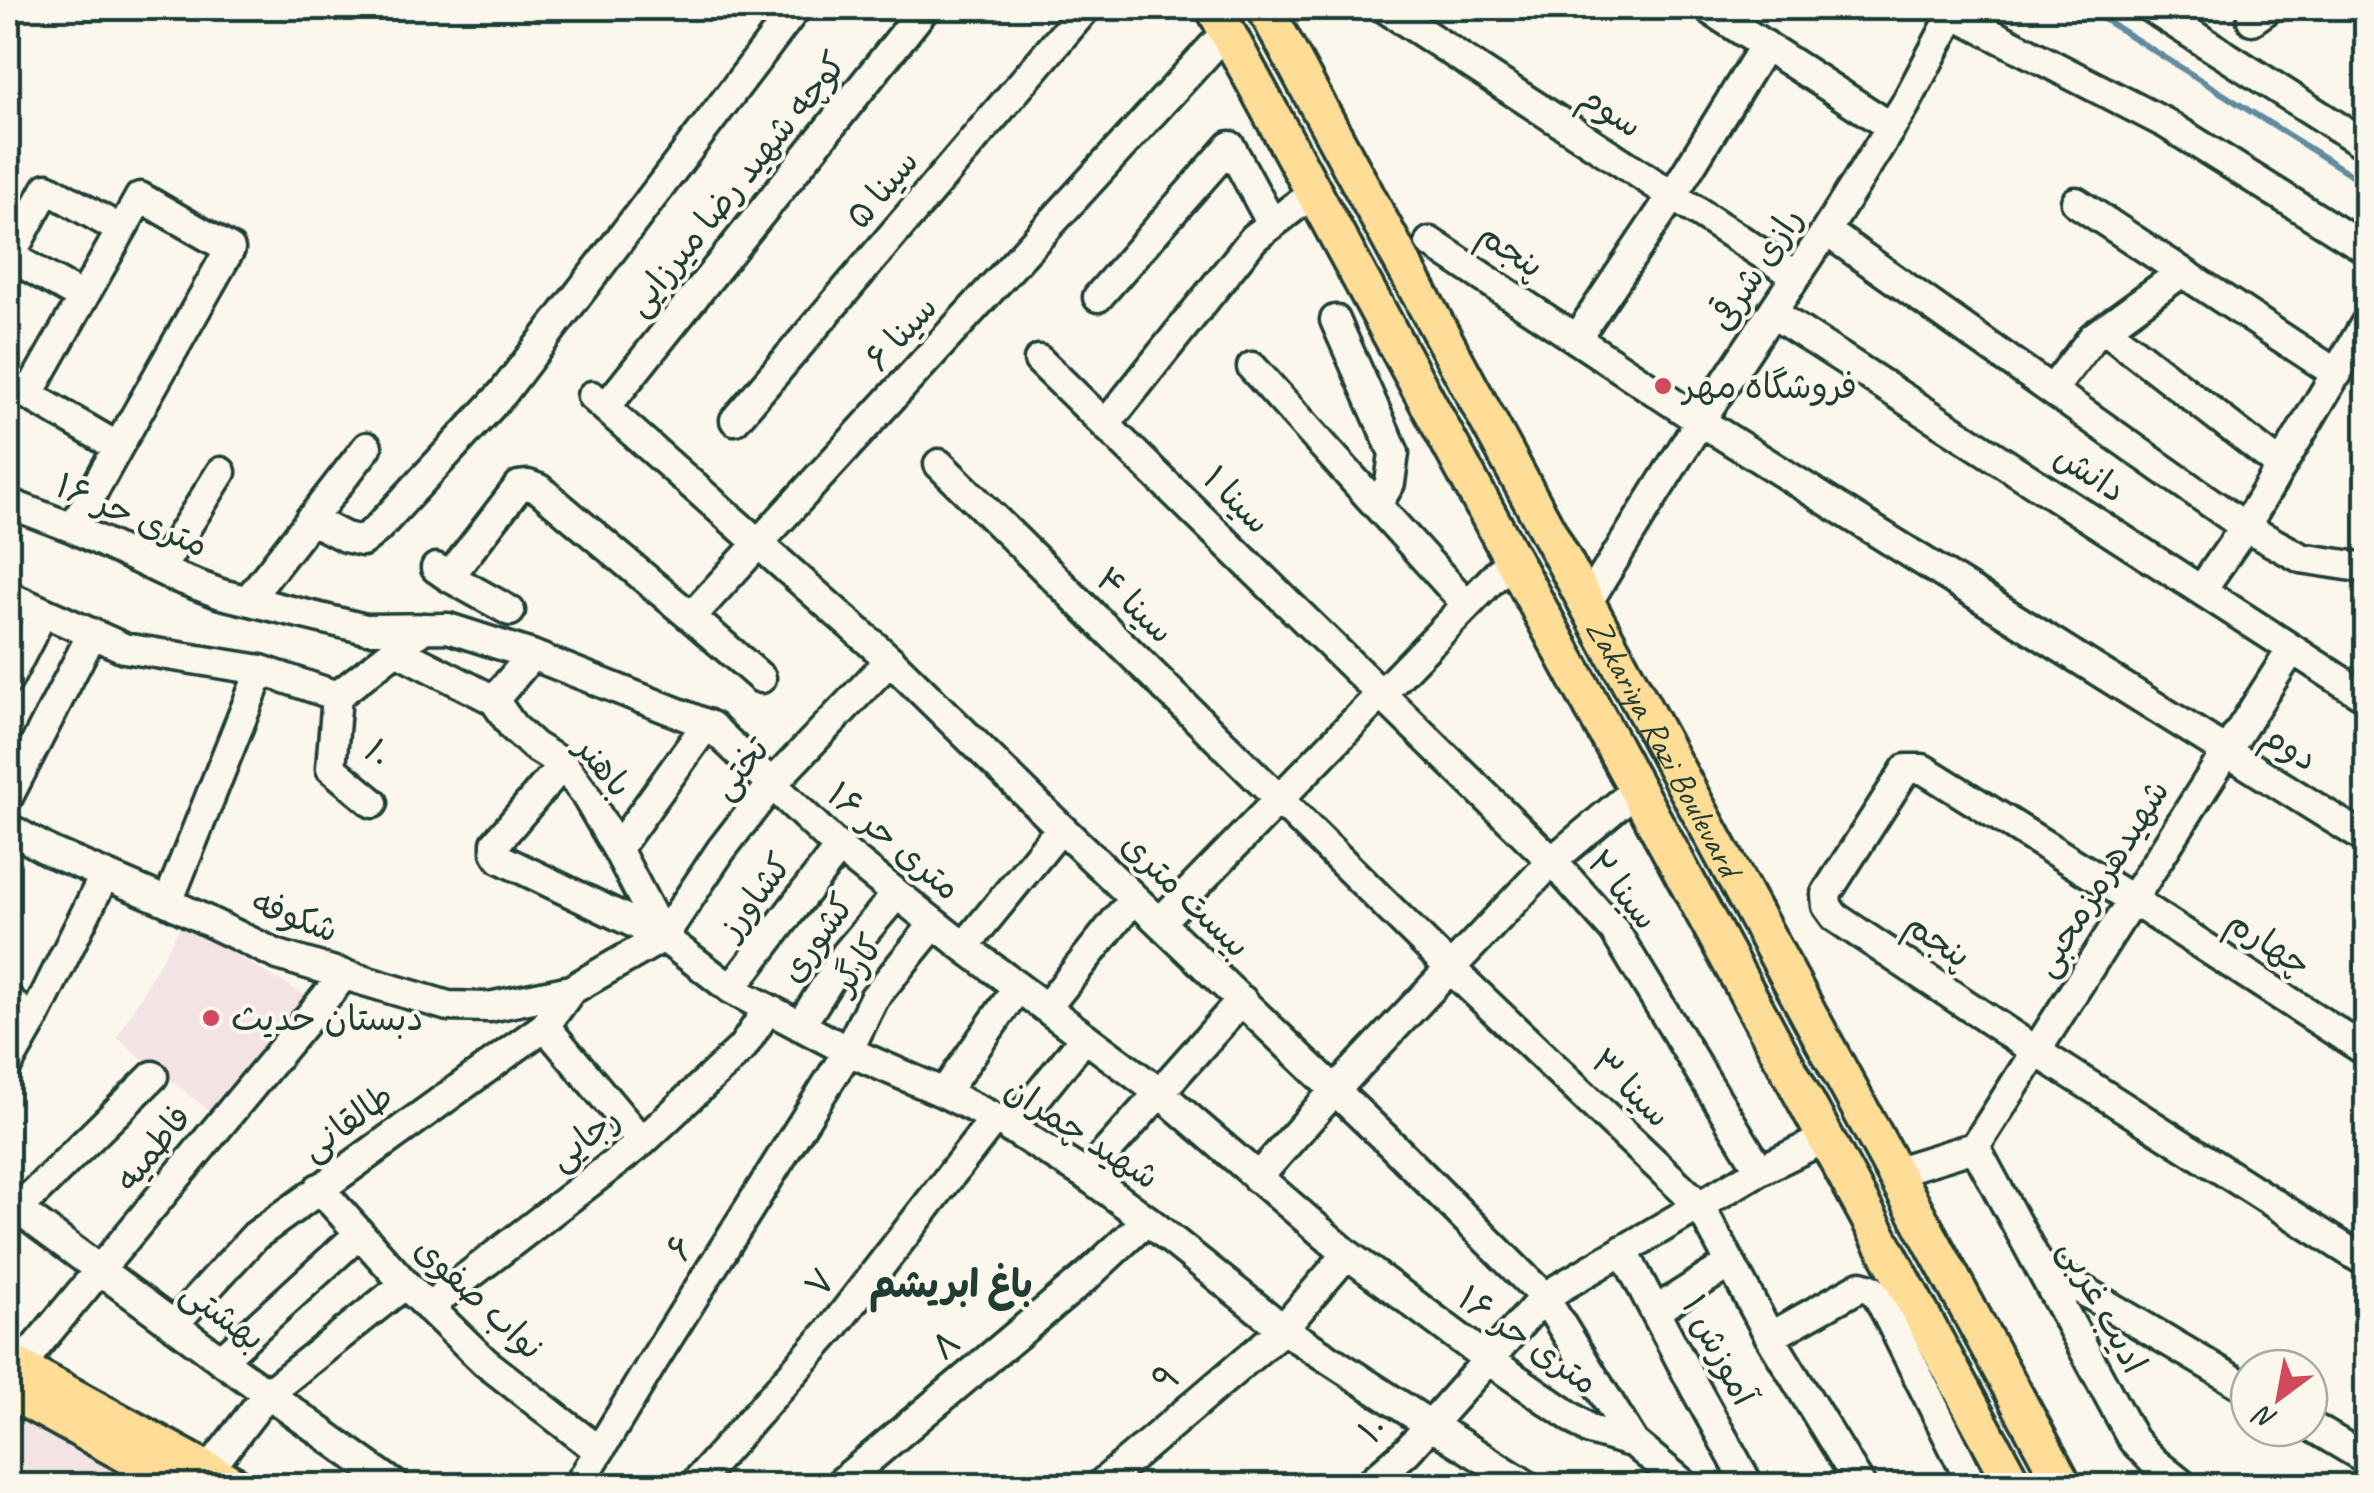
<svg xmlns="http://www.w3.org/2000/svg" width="2374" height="1493" font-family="Caveat,'Playpen Sans Arabic',sans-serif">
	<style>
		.built { fill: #f3e3e5 }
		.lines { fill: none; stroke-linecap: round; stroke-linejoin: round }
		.stream { stroke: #5f8c9f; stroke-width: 6 }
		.minor-casing { stroke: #1f3d34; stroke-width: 35 }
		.major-casing { stroke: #1f3d34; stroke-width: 42 }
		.minor { stroke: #fbf7ec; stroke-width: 28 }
		.major { stroke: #ffdd96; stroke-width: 35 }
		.poi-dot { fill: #d1495b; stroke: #fbf7ec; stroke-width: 4 }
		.labels { text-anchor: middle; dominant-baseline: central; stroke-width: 8; stroke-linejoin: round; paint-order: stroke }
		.street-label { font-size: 35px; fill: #1f3d34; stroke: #fbf7ec }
		.poi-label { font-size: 35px; fill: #1f3d34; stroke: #fbf7ec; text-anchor: start }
		.neighbourhood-label { font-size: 38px; font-weight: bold; fill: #1f3d34; stroke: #fbf7ec }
	</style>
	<rect width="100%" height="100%" fill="#fbf7ec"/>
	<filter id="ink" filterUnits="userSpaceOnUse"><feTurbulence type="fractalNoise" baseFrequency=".01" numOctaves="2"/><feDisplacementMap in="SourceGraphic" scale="20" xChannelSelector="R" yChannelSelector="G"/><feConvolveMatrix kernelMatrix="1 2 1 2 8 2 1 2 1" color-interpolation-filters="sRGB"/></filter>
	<g filter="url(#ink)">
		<path class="built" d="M 181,925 L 311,998 L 212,1113 L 117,1038 Z
			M 10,1415 L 141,1485 L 8,1485 L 8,1416 Z"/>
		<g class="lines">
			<path class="stream" d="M 2086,8 L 2366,184"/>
			<defs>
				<path id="minor" d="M 1385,8 L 1796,276
					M 1707,8 L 1891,127
					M 2151,8 L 2366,145
					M 1953,14 L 2165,123 L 2366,249
					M 2252,20 L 2269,8
					M 2076,202 L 2337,374
					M 1826,231 L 2245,527 L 2301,558 L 2366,568
					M 1430,242 L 1700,421 L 2366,839
					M 8,255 L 83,298
					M 10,256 L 47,188 L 121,230
					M 1098,297 L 1230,146 L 1272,224
					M 1772,313 L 2366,697
					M 1335,320 L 1394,453 L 1390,483 L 1377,505
					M 2105,329 L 2281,466
					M 1576,339 L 1672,196 L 1765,45
					M 1039,360 L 1552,861 L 1614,930 L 1760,1170
					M 1252,367 L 1467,605
					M 8,383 L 118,447 L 73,528
					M 2052,390 L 2093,337 L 2182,272
					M 28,395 L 140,197 L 230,249 L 118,447
					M 592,396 L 890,660 L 1061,828 L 1393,1146 L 1544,1297 L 1634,1443 L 1686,1486
					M 606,407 L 925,8
					M 735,420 L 1086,8
					M 1106,424 L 1254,238 L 1314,192
					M 939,464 L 1450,968 L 1700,1206 L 1770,1337 L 1861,1486
					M 8,503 L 73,528 L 173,576 L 221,594 L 366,629 L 448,628 L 532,655 L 711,726 L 839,848 L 964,947 L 1160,1093 L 1347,1254 L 1489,1360 L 1590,1430 L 1634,1443
					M 310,519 L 345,537 L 362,541 L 377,529 L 503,393 L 796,8
					M 436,568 L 449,577 L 519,486 L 528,485 L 539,489 L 691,617
					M 160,569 L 221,472
					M 449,577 L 510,611
					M 2202,589 L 2245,527 L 2366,323
					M 8,596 L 124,648 L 261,670 L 337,696 L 424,628
					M 248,600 L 367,447
					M 1587,603 L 1700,421 L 1826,231 L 1905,105 L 1953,14 L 1954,8
					M 396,650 L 494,700 L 513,727 L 534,746 L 563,764 L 585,794 L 617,849 L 663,937
					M 761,678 L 691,617 L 1227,31
					M 8,680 L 43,612
					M 337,696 L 331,768 L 373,803
					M 494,700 L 532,655
					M 563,764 L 496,843 L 496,852 L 501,859 L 663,937
					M 8,797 L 92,634
					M 8,828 L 51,852 L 168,902 L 278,955 L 448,1006 L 489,1007 L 571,990 L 663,937 L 731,989 L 848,1051 L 944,1093 L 995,1118 L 1086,1175 L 1147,1220 L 1283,1329 L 1430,1425 L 1528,1486
					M 617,849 L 707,724
					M 168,902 L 261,670
					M 1160,922 L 1512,559
					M 663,937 L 721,850 L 772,784 L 890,660
					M 964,947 L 1061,828
					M 731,989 L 839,848
					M 8,999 L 32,1022
					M 1046,1008 L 1122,913
					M 545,1026 L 642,1142
					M 800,1026 L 846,954 L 896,895
					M 2366,1051 L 2131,899 L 1923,769 L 1906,769 L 1826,894 L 1827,906 L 1835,917 L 2037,1052 L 2366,1262
					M 8,1064 L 32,1022 L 104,876
					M 944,1093 L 1018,987
					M 1011,1129 L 1085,1037
					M 1975,1147 L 2292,649
					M 1975,1147 L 2133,1440 L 2154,1462 L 2184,1486
					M 1894,1172 L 1975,1147
					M 1086,1175 L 1242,1000
					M 1257,1178 L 1335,1090 L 1552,861 L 1637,789
					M 319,1188 L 405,1284 L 485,1362 L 599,1451
					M 8,1202 L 221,1360 L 396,1486
					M 18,1209 L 153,1076
					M 1623,1250 L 1695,1388 L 1749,1486
					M 2040,1265 L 2249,1389
					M 428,1307 L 642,1142 L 742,1048 L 768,1009
					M 1655,1311 L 1729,1264
					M 173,1325 L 255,1236 L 545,1026 L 571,990
					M 1770,1337 L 1861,1286 L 1871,1289 L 1878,1296 L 1973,1486
					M 221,1360 L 359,1234
					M 19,1367 L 344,975
					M 2309,1425 L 2366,1459
					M 208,1471 L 267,1394 L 405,1284
					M 578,1486 L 654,1360 L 848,1051 L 874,998 L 934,924
					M 693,1486 L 834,1326 L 995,1118
					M 837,1486 L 1087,1276 L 1147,1220
					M 1099,1486 L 1283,1329 L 1347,1254
					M 1367,1486 L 1407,1451 L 1544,1297 L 1760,1170 L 1826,1138"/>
				<g id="major">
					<path d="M 1214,8 L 2014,1486"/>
					<path id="s1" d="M 1265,8 L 2064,1486"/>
					<path d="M 8,1361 L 236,1486"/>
					<path d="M 8,1390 L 184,1486"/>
				</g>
			</defs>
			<use href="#minor" class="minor-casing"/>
			<use href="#major" class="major-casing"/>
			<use href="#minor" class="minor"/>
			<use href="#major" class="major"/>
		</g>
	</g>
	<g class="poi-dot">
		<circle cx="1663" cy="386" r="10"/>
		<circle cx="211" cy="1018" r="10"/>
	</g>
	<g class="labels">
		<g class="street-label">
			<text transform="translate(1611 111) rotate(33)">سوم</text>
			<text transform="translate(736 184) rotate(-51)">کوچه شهید رضا میرزایی</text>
			<text transform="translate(882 189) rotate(-50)">سینا ۵</text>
			<text transform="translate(1511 250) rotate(34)">پنجم</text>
			<text transform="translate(1756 269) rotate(-57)">رازی شرقی</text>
			<text transform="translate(901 333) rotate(-48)">سینا ۶</text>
			<text transform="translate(2090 473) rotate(33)">دانش</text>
			<text transform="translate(1237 500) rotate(45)">۱ سینا</text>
			<text transform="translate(132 515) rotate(23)">۱۶ متری حر</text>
			<text transform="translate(1135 605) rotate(44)">سینا ۴</text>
			<text stroke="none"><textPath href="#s1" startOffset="840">Zakariya Razi Boulevard</textPath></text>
			<text transform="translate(2290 747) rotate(32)">دوم</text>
			<text transform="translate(378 754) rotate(46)">۱۰</text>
			<text transform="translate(604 767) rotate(51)">باهنر</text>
			<text transform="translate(740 768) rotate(-50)">تختی</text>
			<text transform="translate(894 841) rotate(40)">۱۶ متری حر</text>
			<text transform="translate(2101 878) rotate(-58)">شهیدهرمزمحبی</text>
			<text transform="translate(1623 890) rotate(51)">سینا ۲</text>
			<text transform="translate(1186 895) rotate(44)">بیست متری</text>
			<text transform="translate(755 896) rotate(-53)">کشاورز</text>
			<text transform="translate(295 916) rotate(21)">شکوفه</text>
			<text transform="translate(817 938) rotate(-54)">کشوری</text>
			<text transform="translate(1938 940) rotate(34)">پنجم</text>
			<text transform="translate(2269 943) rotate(33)">چهارم</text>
			<text transform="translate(857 964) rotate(-55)">کارگر</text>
			<text transform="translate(1631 1088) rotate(44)">سینا ۳</text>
			<text transform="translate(347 1122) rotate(-36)">طالقانی</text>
			<text transform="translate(1082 1133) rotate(33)">شهید چمران</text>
			<text transform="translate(584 1138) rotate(-38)">رجایی</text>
			<text transform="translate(153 1148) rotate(-51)">فاطمیه</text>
			<text transform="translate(680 1248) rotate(-58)">۶</text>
			<text transform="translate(820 1283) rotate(-52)">۷</text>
			<text transform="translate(479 1298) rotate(43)">نواب صفوی</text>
			<text transform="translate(2103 1306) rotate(62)">ادیب غربی</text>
			<text transform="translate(223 1315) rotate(36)">بهشتی</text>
			<text transform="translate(1528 1340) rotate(35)">۱۶ متری حر</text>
			<text transform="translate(946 1345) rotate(-40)">۸</text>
			<text transform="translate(1719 1350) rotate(62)">آموزش ۱</text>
			<text transform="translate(1166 1378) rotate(-40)">۹</text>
			<text transform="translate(1373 1429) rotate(-43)">۱۰</text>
		</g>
		<g class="poi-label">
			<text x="1683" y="386">فروشگاه مهر</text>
			<text x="231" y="1018">دبستان حدیث</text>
		</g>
		<g class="neighbourhood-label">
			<text x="951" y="1284">باغ ابریشم</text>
		</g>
	</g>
	<rect width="2374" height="1493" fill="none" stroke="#fbf7ec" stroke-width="40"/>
	<rect x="20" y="20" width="2334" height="1453" fill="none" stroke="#1f3d34" stroke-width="4" filter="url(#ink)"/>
	<g transform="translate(2279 1398) rotate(212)"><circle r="48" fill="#fbf7ec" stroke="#a3ada2" stroke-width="2.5"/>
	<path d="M0-8L18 38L0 25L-18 38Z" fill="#d1495b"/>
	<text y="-15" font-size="28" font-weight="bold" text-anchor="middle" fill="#1f3d34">N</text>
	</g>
</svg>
